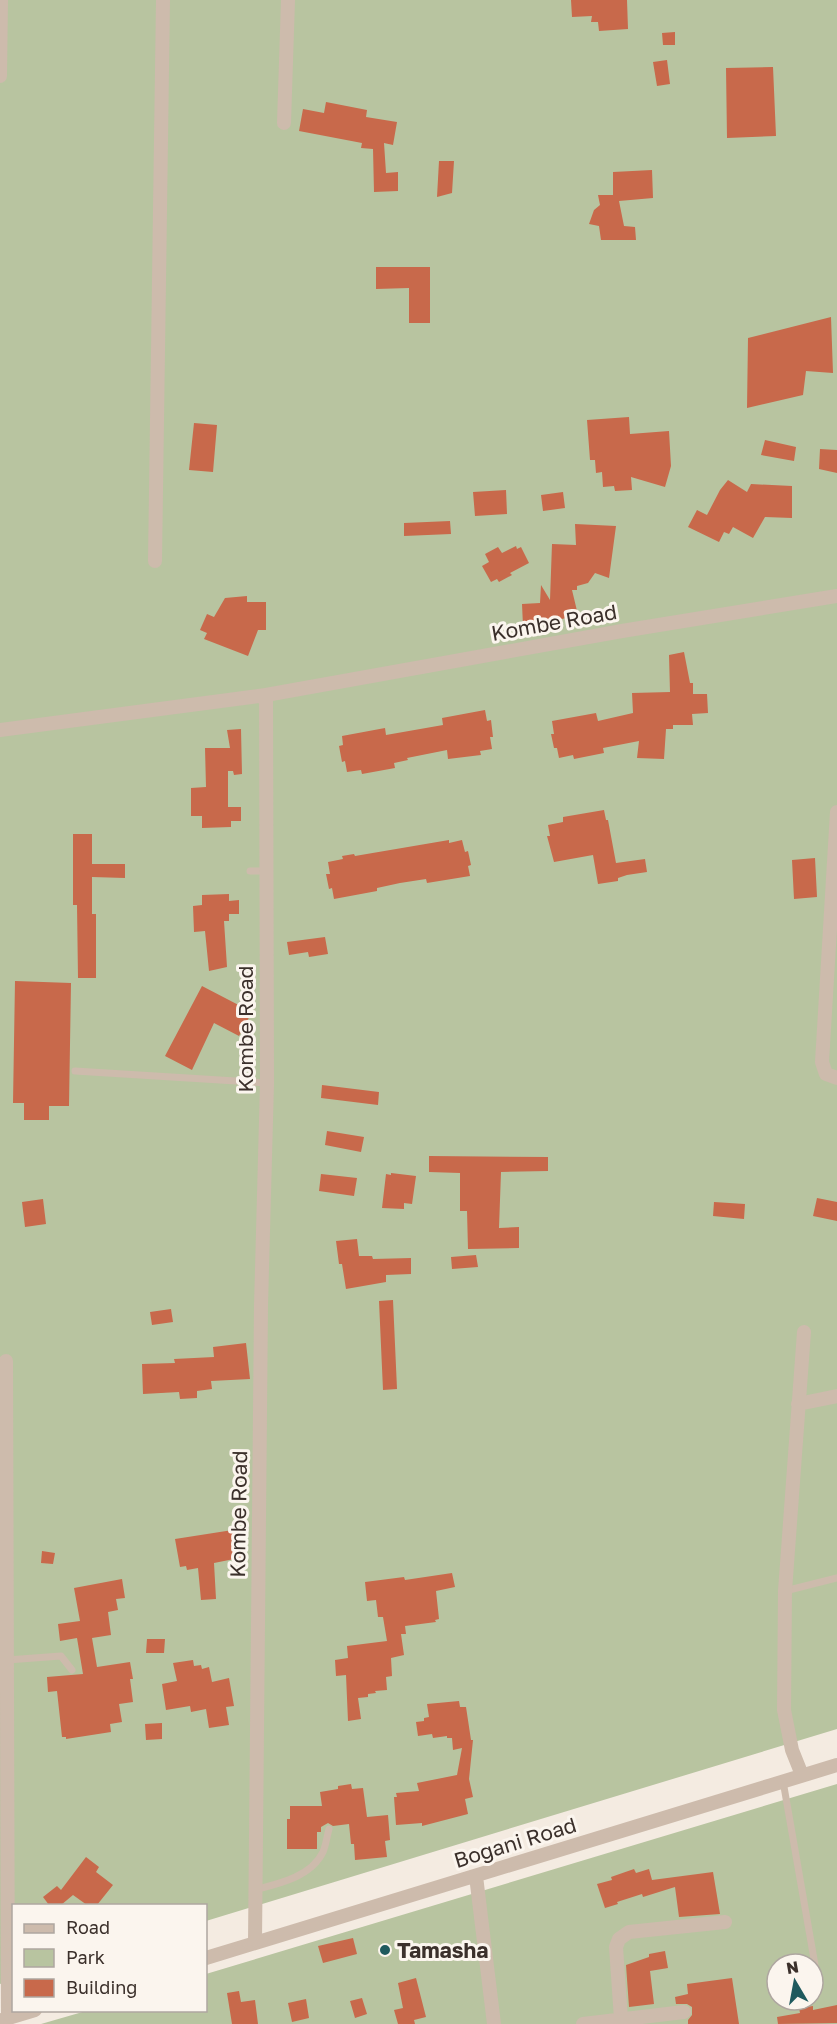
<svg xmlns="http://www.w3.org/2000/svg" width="837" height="2024" font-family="'Golos Text',sans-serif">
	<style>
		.green { fill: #b8c4a0; fill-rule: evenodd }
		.building { fill: #c8694b }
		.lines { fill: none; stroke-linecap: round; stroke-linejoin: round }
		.service { stroke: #cdbbac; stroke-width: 7 }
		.minor { stroke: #cdbbac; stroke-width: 14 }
		.poi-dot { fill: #1f5a5e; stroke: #fbf5ee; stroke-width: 2 }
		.labels { text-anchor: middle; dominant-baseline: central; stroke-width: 6; stroke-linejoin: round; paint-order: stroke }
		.street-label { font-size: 21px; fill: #3b302b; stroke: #fbf5ee }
		.poi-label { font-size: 21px; font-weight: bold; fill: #3b302b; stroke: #fbf5ee; text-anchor: start }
	</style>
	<rect width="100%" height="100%" fill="#f4ebe1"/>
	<path class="green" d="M 0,0 L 837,0 L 837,1729 L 206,1921 L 206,1906 L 14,1906 L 13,1980 L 0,1984 Z
		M 837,1784 L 837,2024 L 41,2024 L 86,2011 L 206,2010 L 206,1974 ZM 777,1964 L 813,1964 L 813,2000 L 777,2000 Z"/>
	<path class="building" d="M 571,0 L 627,0 L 628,29 L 599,31 L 598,22 L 591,22 L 592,16 L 572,17 Z
		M 675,32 L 675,45 L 663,45 L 662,33 Z
		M 667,60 L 670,84 L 657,86 L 653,62 Z
		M 773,67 L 776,136 L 727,138 L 726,68 Z
		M 326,102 L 367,110 L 366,117 L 397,122 L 393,145 L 384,143 L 386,173 L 398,172 L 398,191 L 374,192 L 373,149 L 361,148 L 362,143 L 299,131 L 303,109 L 324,113 Z
		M 439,161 L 454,161 L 452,193 L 437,197 Z
		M 652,170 L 653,198 L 619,201 L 624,226 L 635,227 L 636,240 L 601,240 L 599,226 L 589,224 L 594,210 L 600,205 L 598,195 L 613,195 L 613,172 Z
		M 376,267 L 430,267 L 430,323 L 409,323 L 409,288 L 376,289 Z
		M 831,317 L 833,373 L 806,371 L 803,395 L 747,408 L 748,338 Z
		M 629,417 L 630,434 L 669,431 L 671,466 L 665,487 L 631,477 L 632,490 L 615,491 L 614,486 L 603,487 L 602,472 L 596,473 L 595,460 L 590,460 L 587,420 Z
		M 194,423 L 217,425 L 213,472 L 189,470 Z
		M 765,440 L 796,447 L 794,461 L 761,455 Z
		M 820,449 L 837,450 L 837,473 L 819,469 Z
		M 728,480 L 747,492 L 751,484 L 792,486 L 792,518 L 765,517 L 753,538 L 733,527 L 729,534 L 724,532 L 719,542 L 688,527 L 697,510 L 707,515 L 720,490 Z
		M 506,490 L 507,514 L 475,516 L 473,492 Z
		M 563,492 L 565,508 L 543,511 L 541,495 Z
		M 450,521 L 451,534 L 404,536 L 404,523 Z
		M 575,524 L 616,526 L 609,578 L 595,573 L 588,583 L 577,586 L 577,590 L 572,590 L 578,615 L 554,621 L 554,623 L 541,625 L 541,623 L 523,626 L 522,604 L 540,603 L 541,585 L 550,600 L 552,544 L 576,545 Z
		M 516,546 L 517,549 L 521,547 L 529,563 L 510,573 L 512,575 L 499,582 L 497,579 L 491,582 L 482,566 L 489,562 L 485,554 L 498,547 L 502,553 Z
		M 247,596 L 247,602 L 266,602 L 266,630 L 258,630 L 248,656 L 204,639 L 207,633 L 200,630 L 207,614 L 214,617 L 225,598 Z
		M 684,652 L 690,683 L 693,683 L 693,694 L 707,694 L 708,713 L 692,714 L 693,725 L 673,725 L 673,729 L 666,729 L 664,759 L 637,758 L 639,741 L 603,748 L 604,753 L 574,759 L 573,755 L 559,758 L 557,748 L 554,748 L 551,734 L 554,734 L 552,721 L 596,713 L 598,721 L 633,713 L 632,693 L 670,692 L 669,655 Z
		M 485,710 L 487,721 L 491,720 L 493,737 L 490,737 L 492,749 L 480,751 L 481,755 L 448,759 L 447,750 L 407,758 L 408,760 L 394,763 L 395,768 L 362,774 L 361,770 L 347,772 L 345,761 L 342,762 L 339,746 L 343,745 L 342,736 L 385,728 L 386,735 L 443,725 L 442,718 Z
		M 241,729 L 242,774 L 234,775 L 233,771 L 228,771 L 228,807 L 241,807 L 241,821 L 231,821 L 231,827 L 202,828 L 202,816 L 191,816 L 191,788 L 206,787 L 205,748 L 230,748 L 227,730 Z
		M 604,810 L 606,820 L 608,820 L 616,863 L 645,859 L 647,872 L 627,875 L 618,878 L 618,881 L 598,884 L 593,855 L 554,862 L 547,836 L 550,836 L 548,825 L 563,822 L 563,817 Z
		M 73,834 L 92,834 L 92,864 L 125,864 L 125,878 L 92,877 L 92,914 L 96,914 L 96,978 L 78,978 L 77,905 L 73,905 Z
		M 449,840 L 449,843 L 462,840 L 465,852 L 468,851 L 471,865 L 468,866 L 470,876 L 427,883 L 426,879 L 400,883 L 377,888 L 377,891 L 334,899 L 332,888 L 329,889 L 326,874 L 330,874 L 328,862 L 343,859 L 342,856 L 354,854 L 355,856 Z
		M 815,858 L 817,897 L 794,899 L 792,860 Z
		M 229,894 L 229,901 L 239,900 L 239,914 L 229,914 L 229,921 L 224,921 L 227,967 L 209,971 L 205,931 L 194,932 L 193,906 L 202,905 L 202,895 Z
		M 325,937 L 328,954 L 309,957 L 308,952 L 289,955 L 287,942 Z
		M 15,981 L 71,983 L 69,1106 L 49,1106 L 49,1120 L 24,1120 L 24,1103 L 13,1103 Z
		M 202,986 L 252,1012 L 239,1036 L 214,1023 L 192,1070 L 165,1056 Z
		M 322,1085 L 379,1092 L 378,1105 L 321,1098 Z
		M 327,1131 L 364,1137 L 361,1152 L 325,1145 Z
		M 429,1156 L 548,1157 L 548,1171 L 501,1172 L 499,1228 L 519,1227 L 519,1248 L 468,1249 L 467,1211 L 460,1211 L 460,1173 L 429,1172 Z
		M 391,1173 L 416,1176 L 412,1204 L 404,1203 L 404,1209 L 382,1208 L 386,1174 L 391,1175 Z
		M 321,1174 L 357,1178 L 354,1196 L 319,1191 Z
		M 817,1198 L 837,1202 L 837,1221 L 813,1216 Z
		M 43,1199 L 46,1224 L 25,1227 L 22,1202 Z
		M 714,1202 L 745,1204 L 744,1219 L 713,1216 Z
		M 357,1239 L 359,1256 L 372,1256 L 373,1259 L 411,1258 L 411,1274 L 386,1275 L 386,1282 L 346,1289 L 342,1264 L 339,1264 L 336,1241 Z
		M 476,1255 L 478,1267 L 452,1269 L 451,1257 Z
		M 393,1300 L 397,1389 L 383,1390 L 379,1301 Z
		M 171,1309 L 173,1322 L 152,1325 L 150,1312 Z
		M 246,1343 L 250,1379 L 211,1381 L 212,1389 L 197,1391 L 197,1398 L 180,1399 L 179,1392 L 143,1394 L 142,1364 L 175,1363 L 174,1359 L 214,1357 L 213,1347 Z
		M 239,1529 L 244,1557 L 214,1563 L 216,1599 L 201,1600 L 198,1568 L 187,1570 L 186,1566 L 180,1567 L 175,1539 Z
		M 42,1551 L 55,1553 L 53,1564 L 41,1563 Z
		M 452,1573 L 455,1587 L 436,1591 L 439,1619 L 435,1620 L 436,1622 L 405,1626 L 406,1634 L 401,1634 L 404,1655 L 391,1658 L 392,1676 L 386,1677 L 387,1690 L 375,1691 L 376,1693 L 368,1694 L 368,1697 L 358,1698 L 361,1719 L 348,1721 L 346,1675 L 336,1676 L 335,1660 L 348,1658 L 347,1646 L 387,1641 L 383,1617 L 378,1617 L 376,1600 L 367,1601 L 365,1582 L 404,1577 L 405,1580 Z
		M 122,1579 L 125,1598 L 116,1599 L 118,1610 L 108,1612 L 111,1635 L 92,1638 L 97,1667 L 130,1662 L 133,1679 L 130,1679 L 133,1702 L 119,1704 L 122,1722 L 110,1724 L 111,1732 L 66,1739 L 66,1737 L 62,1737 L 57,1691 L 48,1692 L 47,1677 L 83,1674 L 77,1638 L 60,1641 L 58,1624 L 80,1621 L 74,1588 Z
		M 147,1639 L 165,1639 L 164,1653 L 146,1653 Z
		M 193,1660 L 194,1666 L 201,1665 L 202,1669 L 209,1667 L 212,1682 L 229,1678 L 234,1706 L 226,1707 L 229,1725 L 209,1728 L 206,1709 L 191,1712 L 190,1706 L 166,1710 L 162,1684 L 177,1681 L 173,1663 Z
		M 459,1701 L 460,1707 L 466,1707 L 471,1740 L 473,1740 L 469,1779 L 473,1797 L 465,1799 L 468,1814 L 422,1826 L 422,1823 L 396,1825 L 394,1797 L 397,1797 L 396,1793 L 419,1791 L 417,1783 L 457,1775 L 462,1748 L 453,1750 L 452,1738 L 447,1738 L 447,1736 L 433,1738 L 432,1734 L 418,1736 L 416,1722 L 424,1721 L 424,1718 L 429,1717 L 427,1704 Z
		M 162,1723 L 162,1739 L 146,1740 L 145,1724 Z
		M 351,1784 L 352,1789 L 363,1788 L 367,1817 L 388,1815 L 390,1840 L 385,1841 L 387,1857 L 355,1860 L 354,1844 L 351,1844 L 349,1824 L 333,1826 L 328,1823 L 321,1827 L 321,1832 L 317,1832 L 317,1849 L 287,1849 L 287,1819 L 290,1819 L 290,1806 L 322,1806 L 320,1792 L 338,1789 L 338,1786 Z
		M 86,1857 L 99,1867 L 96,1872 L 113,1885 L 97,1905 L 87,1905 L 73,1895 L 61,1905 L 49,1905 L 43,1897 L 57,1886 L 61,1890 Z
		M 634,1869 L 636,1873 L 649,1869 L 652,1880 L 713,1872 L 720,1914 L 679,1917 L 675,1887 L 643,1897 L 642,1894 L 617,1902 L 618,1904 L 605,1908 L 597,1884 L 612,1880 L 611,1877 Z
		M 353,1938 L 357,1954 L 323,1963 L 318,1946 Z
		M 665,1951 L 668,1968 L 650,1971 L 654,2004 L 629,2007 L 626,1965 L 649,1957 L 649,1954 Z
		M 416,1978 L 426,2017 L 414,2020 L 415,2024 L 398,2024 L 394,2010 L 403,2008 L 398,1983 Z
		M 732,1978 L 739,2024 L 688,2024 L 688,2020 L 692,2015 L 692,2007 L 687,2004 L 676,2004 L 675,1997 L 688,1994 L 687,1984 Z
		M 239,1991 L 241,2002 L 255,2000 L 258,2024 L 232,2024 L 227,1993 Z
		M 362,1998 L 367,2014 L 355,2018 L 350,2001 Z
		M 306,1999 L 309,2018 L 292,2022 L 288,2003 Z
		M 837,2005 L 837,2023 L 778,2024 L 777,2017 L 800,2013 L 799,2008 L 813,2006 L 813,2010 Z"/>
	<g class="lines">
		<path class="service" d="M 250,871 L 266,871
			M 75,1071 L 267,1083
			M 785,1591 L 837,1578
			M 7,1660 L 61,1656 L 72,1670
			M 783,1781 L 819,1988
			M 254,1890 C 278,1884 311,1877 323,1852 C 326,1845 327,1836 329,1829"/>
		<path class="minor" d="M 0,76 L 1,0
			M 284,123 L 288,0
			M 155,561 L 163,0
			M 0,730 L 266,695
			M 837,812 L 822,1062 L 826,1074 L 837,1078
			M 6,1361 L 8,2018
			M 798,1404 L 837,1396
			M 802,1775 L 792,1750 L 784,1710 L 785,1591 L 804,1332
			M 476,1876 L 494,2024
			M 255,1942 L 261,1306 L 267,1083 L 266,695 L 622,631 L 837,596
			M 206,1958 L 837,1765
			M 621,2019 L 616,1947 L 619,1939 L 629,1932 L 725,1922
			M 2,2020 L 35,2010
			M 583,2024 L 684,2012"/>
	</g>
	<circle class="poi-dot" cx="385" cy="1950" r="6"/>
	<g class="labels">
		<g class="street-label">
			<text transform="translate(554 622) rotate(-10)">Kombe Road</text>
			<text transform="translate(245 1029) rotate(-90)">Kombe Road</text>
			<text transform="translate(238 1514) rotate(-89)">Kombe Road</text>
			<text transform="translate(515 1842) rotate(-17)">Bogani Road</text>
		</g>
		<g class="poi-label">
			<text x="397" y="1950">Tamasha</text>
		</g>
	</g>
	<rect x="12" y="1904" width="195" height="108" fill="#fbf5ee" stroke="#aea6a0" stroke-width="1.5"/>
	<rect x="24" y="1924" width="30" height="9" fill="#cdbbac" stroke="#aea6a0" stroke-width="1.5"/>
	<text x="66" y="1934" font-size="18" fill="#3b302b">Road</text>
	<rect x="24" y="1949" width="30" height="18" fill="#b8c4a0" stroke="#aea6a0" stroke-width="1.5"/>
	<text x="66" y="1964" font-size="18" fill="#3b302b">Park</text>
	<rect x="24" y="1979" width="30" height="18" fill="#c8694b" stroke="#aea6a0" stroke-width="1.5"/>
	<text x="66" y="1994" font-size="18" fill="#3b302b">Building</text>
	<g transform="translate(795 1982) rotate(350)"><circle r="28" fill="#fbf5ee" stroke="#aea6a0" stroke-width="1.5"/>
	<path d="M0-4.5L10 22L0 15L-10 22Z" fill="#1f5a5e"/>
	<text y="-9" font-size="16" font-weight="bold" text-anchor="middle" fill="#3b302b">N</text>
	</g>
</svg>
